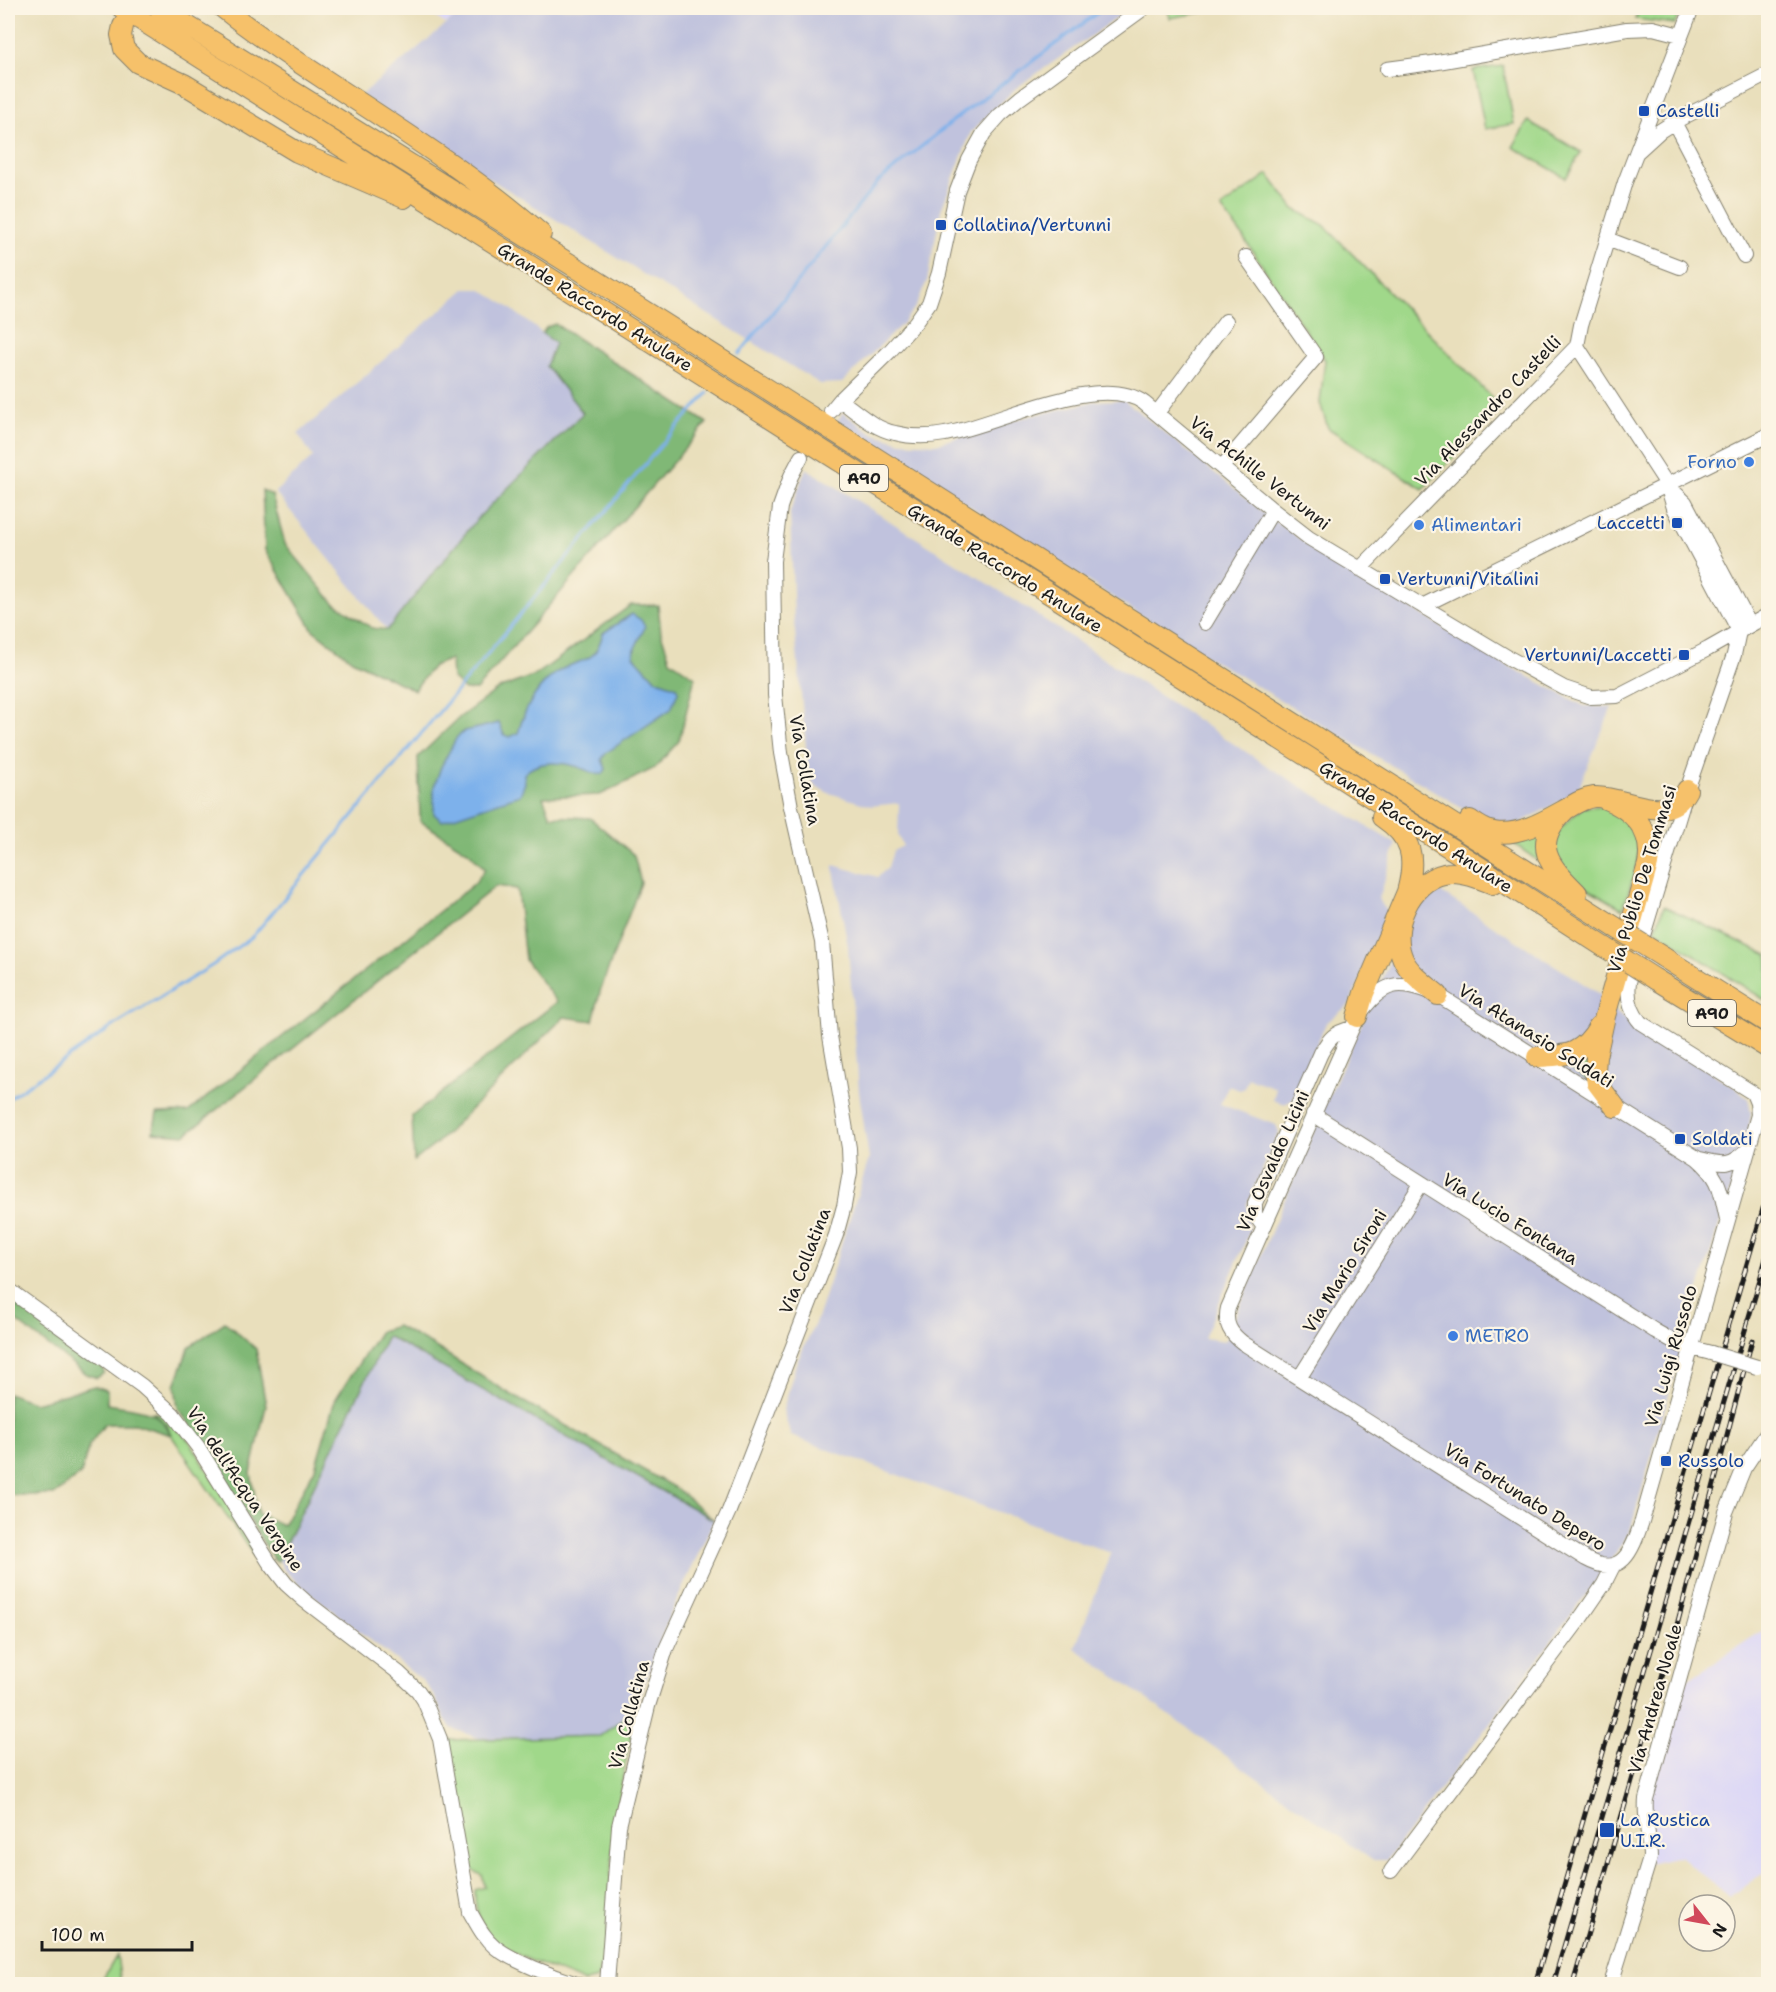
<svg xmlns="http://www.w3.org/2000/svg" width="1776" height="1992" font-family="'Shantell Sans',sans-serif">
	<style>
		.built { fill: #dad6f7 }
		.industrial { fill: #c0c2dd }
		.green { fill: #a0d88a; stroke: #5e7a53; stroke-width: 1.5 }
		.forest { fill: #80b876; stroke: #4e6a49; stroke-width: 1.5 }
		.water { fill: #7db1eb; stroke: #4c6684; stroke-width: 1.5 }
		.lines { fill: none; stroke-linecap: round; stroke-linejoin: round }
		.stream { stroke: #7db1eb; stroke-width: 3 }
		.minor-casing { stroke: #827e6c; stroke-width: 16 }
		.highway-casing { stroke: #827e6c; stroke-width: 22 }
		.minor { stroke: #fff; stroke-width: 14 }
		.highway { stroke: #f6c16b; stroke-width: 20 }
		.rail-casing { stroke: #1c1c1c; stroke-width: 5 }
		.rail { stroke: #fcf5e5; stroke-width: 3; stroke-dasharray: 9; stroke-linecap: butt }
		.minor-bridge-casing { stroke: #827e6c; stroke-width: 16; stroke-linecap: butt }
		.highway-bridge-casing { stroke: #827e6c; stroke-width: 22; stroke-linecap: butt }
		.minor-bridge { stroke: #fff; stroke-width: 14 }
		.highway-bridge { stroke: #f6c16b; stroke-width: 20 }
		.transit-dot { fill: #1a4fb4; stroke: #fcf5e5; stroke-width: 2 }
		.shop-dot { fill: #3f7fe0; stroke: #fcf5e5; stroke-width: 2 }
		.labels { text-anchor: middle; dominant-baseline: central; stroke-width: 4.5; stroke-linejoin: round; paint-order: stroke }
		.shield { fill: #fcf5e5; stroke: #5f5d58; stroke-width: 1.5 }
		.shield-label { font-size: 16px; font-weight: bold; fill: #1c1c1c }
		.transit-label { font-size: 18px; fill: #164399; stroke: #fcf5e5; text-anchor: start }
		.street-label { font-size: 18px; fill: #1c1c1c; stroke: #fcf5e5 }
		.shop-label { font-size: 18px; fill: #366cbe; stroke: #fcf5e5; text-anchor: start }
	</style>
	<rect width="100%" height="100%" fill="#fcf5e5"/>
	<filter id="ink" filterUnits="userSpaceOnUse"><feTurbulence type="fractalNoise" baseFrequency=".0167" numOctaves="2"/><feDisplacementMap in="SourceGraphic" scale="12" xChannelSelector="R" yChannelSelector="G"/><feConvolveMatrix kernelMatrix="1 2 1 2 8 2 1 2 1" color-interpolation-filters="sRGB"/></filter>
	<filter id="wash" filterUnits="userSpaceOnUse"><feTurbulence type="fractalNoise" baseFrequency=".008" numOctaves="4" result="noise"/><feDisplacementMap in="SourceGraphic" scale="24" xChannelSelector="R" yChannelSelector="G"/><feGaussianBlur stdDeviation="1.35" result="paint"/><feColorMatrix in="noise" values="0 0 0 0 0 0 0 0 0 0 0 0 0 0 0 0 0 1.4 0 .05"/><feComposite in="paint" operator="in"/></filter>
	<g filter="url(#wash)">
		<rect width="100%" height="100%" fill="#e9dfbc"/>
		<path class="built" d="M 421,8 L 466,8 L 446,24 Z
			M 1768,1627 L 1768,1871 L 1729,1897 L 1680,1856 L 1648,1863 L 1645,1812 L 1677,1687 Z"/>
		<path class="industrial" d="M 466,8 L 1131,8 L 1016,88 L 971,132 L 941,210 L 927,281 L 916,306 L 903,323 L 842,383 L 820,384 L 447,152 L 361,95 Z
			M 465,289 L 480,289 L 506,305 L 555,343 L 547,366 L 583,412 L 478,518 L 387,630 L 275,492 L 313,457 L 298,434 Z
			M 1124,400 L 1262,511 L 1313,549 L 1494,658 L 1584,706 L 1612,707 L 1577,792 L 1516,825 L 1490,824 L 1181,641 L 837,421 L 843,413 L 871,433 L 901,442 L 936,444 L 1014,420 L 1096,401 Z
			M 806,468 L 1014,600 L 1269,767 L 1396,844 L 1379,899 L 1389,917 L 1349,1005 L 1326,1023 L 1293,1100 L 1284,1104 L 1273,1100 L 1276,1088 L 1248,1078 L 1244,1088 L 1240,1090 L 1228,1086 L 1220,1104 L 1276,1125 L 1279,1132 L 1247,1204 L 1250,1231 L 1204,1338 L 1225,1341 L 1327,1100 L 1367,1012 L 1419,900 L 1434,888 L 1601,995 L 1616,1013 L 1739,1090 L 1748,1099 L 1751,1113 L 1749,1130 L 1695,1301 L 1630,1531 L 1603,1572 L 1387,1860 L 1372,1860 L 1075,1648 L 1111,1553 L 791,1436 L 783,1410 L 796,1364 L 817,1319 L 869,1159 L 859,1092 L 848,946 L 833,865 L 878,877 L 888,867 L 893,851 L 903,846 L 898,836 L 899,803 L 871,806 L 826,792 L 816,786 L 811,780 L 808,768 L 794,620 L 790,512 Z
			M 386,1336 L 714,1520 L 669,1617 L 637,1705 L 600,1736 L 479,1738 L 451,1728 L 444,1718 L 434,1695 L 423,1681 L 301,1586 L 284,1570 L 279,1560 Z"/>
		<path class="green" d="M 1167,8 L 1224,8 L 1170,18 Z
			M 1640,8 L 1681,8 L 1675,24 L 1635,19 Z
			M 1503,66 L 1514,124 L 1485,129 L 1473,70 Z
			M 1528,121 L 1581,152 L 1566,178 L 1513,147 Z
			M 1268,174 L 1294,209 L 1324,225 L 1502,408 L 1423,489 L 1328,428 L 1320,403 L 1325,360 L 1239,231 L 1221,208 Z
			M 1604,806 C 1611,811 1623,816 1628,822 C 1650,845 1630,884 1623,909 L 1568,877 L 1554,852 L 1557,831 L 1583,807 Z
			M 1543,829 L 1544,865 L 1510,841 Z
			M 1664,906 L 1768,955 L 1768,1002 L 1655,930 Z
			M 1592,1046 L 1588,1080 L 1557,1061 Z
			M 152,1412 L 164,1415 L 191,1443 L 268,1569 L 265,1572 L 171,1435 L 167,1424 Z
			M 639,1706 L 628,1748 L 614,1829 L 606,1950 L 597,1979 L 584,1982 C 561,1972 513,1956 495,1941 C 481,1929 474,1908 475,1890 L 485,1887 L 482,1875 L 470,1869 L 448,1740 L 600,1736 Z
			M 117,1955 L 121,1984 L 100,1984 Z"/>
		<path class="forest" d="M 555,324 L 707,423 L 476,690 L 465,690 L 452,678 L 451,659 L 433,666 L 414,690 L 352,660 L 313,630 L 265,550 L 262,490 L 272,495 L 285,544 L 333,602 L 372,628 L 387,630 L 478,518 L 583,413 L 546,366 L 555,343 L 542,333 L 547,327 Z
			M 631,605 L 658,605 L 661,633 L 670,660 L 695,677 L 679,741 L 655,768 L 600,795 L 543,797 L 551,816 L 590,818 L 634,855 L 641,883 L 601,988 L 593,1021 L 564,1017 L 436,1144 L 414,1161 L 412,1116 L 557,1002 L 525,960 L 517,889 L 496,886 L 185,1135 L 153,1132 L 157,1113 L 188,1112 L 475,883 L 485,869 L 469,852 L 420,821 L 418,757 L 460,717 L 498,689 L 536,675 Z
			M 8,1295 L 102,1366 L 104,1373 L 97,1378 L 86,1374 L 8,1315 Z
			M 225,1322 L 256,1349 L 266,1406 L 251,1473 L 258,1514 L 283,1525 L 315,1468 L 335,1400 L 380,1331 L 397,1326 L 432,1345 L 505,1391 L 677,1489 L 714,1520 L 387,1336 L 277,1562 L 274,1560 L 203,1444 L 178,1408 L 175,1385 L 189,1347 Z
			M 94,1386 L 107,1390 L 107,1404 C 133,1409 160,1407 171,1435 L 135,1424 L 105,1424 L 89,1445 L 81,1474 L 54,1495 L 8,1495 L 8,1393 L 35,1403 Z"/>
		<path class="water" d="M 632,614 L 641,620 L 645,627 L 635,648 L 634,656 L 655,679 L 677,687 L 678,692 L 671,709 L 606,753 L 602,759 L 606,769 L 603,774 C 593,776 585,768 575,766 C 558,761 536,761 524,774 L 525,783 L 520,795 L 442,821 L 434,814 L 434,787 L 441,767 L 457,737 L 465,731 L 499,723 L 504,735 L 510,737 L 518,733 C 525,708 537,685 559,671 C 583,656 594,667 603,633 Z"/>
		<g class="lines">
			<path class="stream" d="M 739,354 L 878,182 L 959,116 L 1104,8
				M 8,1099 L 115,1025 L 213,965 L 253,936 L 667,438 L 708,393
				M 1761,1569 L 1768,1565"/>
		</g>
	</g>
	<g filter="url(#ink)">
		<g class="lines">
			<defs>
				<path id="minor" d="M 1387,69 L 1432,63 L 1627,29 L 1653,28 L 1680,35
					M 1674,122 L 1744,256
					M 1637,152 L 1660,131 L 1674,122 L 1768,74
					M 1607,239 L 1680,267
					M 1577,346 L 1668,486 L 1685,502 L 1750,625
					M 840,400 C 857,412 874,429 895,433 C 910,437 929,437 945,434 C 995,426 1100,370 1144,403 L 1269,507 L 1309,538 L 1509,658 L 1564,688 L 1591,697 L 1617,696 L 1708,649 L 1768,615
					M 831,411 L 840,400 L 889,352 L 915,323 L 929,303 L 939,273 L 957,191 L 969,160 L 984,133 L 1000,115 L 1020,98 L 1144,8
					M 1157,413 L 1226,321
					M 1222,467 L 1316,357 L 1246,257
					M 1668,488 L 1674,508 L 1739,631
					M 1360,569 L 1577,346 L 1581,325 L 1625,182 L 1692,8
					M 1422,606 L 1768,435
					M 1205,623 L 1273,510
					M 1313,1114 L 1655,1331 L 1680,1345 L 1711,1353
					M 1700,1159 C 1722,1164 1730,1168 1747,1150
					M 1727,1219 C 1720,1189 1721,1179 1697,1158 L 1438,995 C 1396,978 1384,981 1357,1017 L 1228,1308 C 1224,1324 1231,1334 1243,1343 L 1586,1559 C 1622,1579 1632,1551 1642,1521 L 1758,1115 L 1757,1103 L 1753,1093 L 1641,1023 C 1630,1011 1627,997 1629,982 L 1687,790 L 1734,655 L 1739,631
					M 1264,1227 L 1255,1215 L 1255,1203 L 1321,1053 C 1330,1037 1334,1033 1352,1028
					M 8,1289 L 142,1386 L 173,1414 L 198,1447 L 269,1562 L 286,1584 L 305,1601 L 399,1673 L 418,1691 L 424,1700 L 440,1739 L 470,1912 C 477,1924 483,1937 495,1947 C 512,1961 555,1977 577,1984
					M 1300,1377 L 1421,1184
					M 1391,1871 L 1582,1616 L 1604,1584 L 1613,1566
					M 607,1984 L 619,1826 L 648,1706 L 666,1649 L 729,1511 L 836,1235 L 844,1206 L 850,1172 L 849,1148 L 830,1036 L 822,942 L 791,807 L 781,753 L 775,695 L 773,561 L 780,507 L 791,476 L 801,457
					M 1611,1984 L 1650,1858 C 1650,1838 1644,1819 1646,1799 L 1726,1512 L 1744,1468 L 1768,1432"/>
				<path id="highway" d="M 122,8 L 1308,757 L 1606,948
					M 159,8 L 583,272 L 1615,927
					M 223,8 C 255,34 290,57 324,79 C 398,128 474,175 541,234
					M 123,26 L 121,35 L 124,49 L 138,63 L 184,84 L 297,152 L 404,198
					M 1603,798 C 1633,809 1654,831 1648,864 L 1605,1016 L 1596,1057 L 1595,1071 L 1597,1083 L 1615,1107
					M 1565,810 C 1529,845 1550,866 1577,893
					M 1470,820 C 1477,825 1485,831 1494,832 C 1519,837 1548,819 1568,808 C 1576,803 1584,798 1594,797 C 1625,795 1667,828 1687,790
					M 1663,957 L 1768,1023
					M 1655,979 L 1768,1048
					M 1438,995 C 1426,985 1409,973 1403,959 C 1389,928 1410,881 1444,874 C 1459,870 1479,878 1493,884
					M 1357,1017 L 1364,993 L 1407,892 C 1416,858 1413,838 1382,817
					M 1537,1057 C 1568,1056 1583,1054 1599,1026"/>
			</defs>
			<use href="#minor" class="minor-casing"/>
			<use href="#highway" class="highway-casing"/>
			<use href="#minor" class="minor"/>
			<use href="#highway" class="highway"/>
			<defs>
				<path id="rail" d="M 1535,1984 L 1768,1192
					M 1553,1984 L 1768,1252
					M 1573,1984 L 1677,1625 L 1752,1340"/>
			</defs>
			<use href="#rail" class="rail-casing"/>
			<use href="#rail" class="rail"/>
			<defs>
				<path id="minor-bridge" d="M 1711,1353 L 1757,1367"/>
				<path id="highway-bridge" d="M 1615,927 L 1663,957
					M 1606,948 L 1655,979"/>
			</defs>
			<use href="#minor-bridge" class="minor-bridge-casing"/>
			<use href="#highway-bridge" class="highway-bridge-casing"/>
			<use href="#minor-bridge" class="minor-bridge"/>
			<use href="#highway-bridge" class="highway-bridge"/>
		</g>
	</g>
	<g class="transit-dot">
		<rect x="1638" y="105" width="12" height="12" rx="3"/>
		<rect x="935" y="219" width="12" height="12" rx="3"/>
		<rect x="1671" y="517" width="12" height="12" rx="3"/>
		<rect x="1379" y="573" width="12" height="12" rx="3"/>
		<rect x="1678" y="649" width="12" height="12" rx="3"/>
		<rect x="1674" y="1133" width="12" height="12" rx="3"/>
		<rect x="1660" y="1455" width="12" height="12" rx="3"/>
		<rect x="1599" y="1822" width="16" height="16" rx="3"/>
	</g>
	<g class="shop-dot">
		<circle cx="1749" cy="462" r="6"/>
		<circle cx="1419" cy="525" r="6"/>
		<circle cx="1453" cy="1336" r="6"/>
	</g>
	<g class="labels">
		<g class="shield">
			<rect x="840" y="465" width="48" height="26" rx="4.5"/>
			<rect x="1688" y="1000" width="48" height="26" rx="4.5"/>
		</g>
		<g class="shield-label">
			<text x="864" y="478">A90</text>
			<text x="1712" y="1013">A90</text>
		</g>
		<g class="transit-label">
			<text x="1656" y="111">Castelli</text>
			<text x="953" y="225">Collatina/Vertunni</text>
			<text x="1665" y="523" text-anchor="end">Laccetti</text>
			<text x="1397" y="579">Vertunni/Vitalini</text>
			<text x="1672" y="655" text-anchor="end">Vertunni/Laccetti</text>
			<text x="1692" y="1139">Soldati</text>
			<text x="1678" y="1461">Russolo</text>
			<text x="1620" y="1820">La Rustica<tspan x="1620" dy="21">U.I.R.</tspan></text>
		</g>
		<g class="street-label">
			<text transform="translate(595 307) rotate(32)">Grande Raccordo Anulare</text>
			<text transform="translate(1488 411) rotate(-46)">Via Alessandro Castelli</text>
			<text transform="translate(1260 473) rotate(38)">Via Achille Vertunni</text>
			<text transform="translate(1005 568) rotate(32)">Grande Raccordo Anulare</text>
			<text transform="translate(805 770) rotate(80)">Via Collatina</text>
			<text transform="translate(1416 827) rotate(33)">Grande Raccordo Anulare</text>
			<text transform="translate(1642 879) rotate(-73)">Via Publio De Tommasi</text>
			<text transform="translate(1536 1036) rotate(32)">Via Atanasio Soldati</text>
			<text transform="translate(1273 1161) rotate(-66)">Via Osvaldo Licini</text>
			<text transform="translate(1510 1219) rotate(32)">Via Lucio Fontana</text>
			<text transform="translate(805 1261) rotate(-69)">Via Collatina</text>
			<text transform="translate(1345 1271) rotate(-58)">Via Mario Sironi</text>
			<text transform="translate(1671 1356) rotate(-74)">Via Luigi Russolo</text>
			<text transform="translate(245 1489) rotate(56)">Via dell'Acqua Vergine</text>
			<text transform="translate(1525 1497) rotate(32)">Via Fortunato Depero</text>
			<text transform="translate(1655 1699) rotate(-74)">Via Andrea Noale</text>
			<text transform="translate(629 1715) rotate(-75)">Via Collatina</text>
		</g>
		<g class="shop-label">
			<text x="1737" y="462" text-anchor="end">Forno</text>
			<text x="1431" y="525">Alimentari</text>
			<text x="1465" y="1336">METRO</text>
		</g>
	</g>
	<rect width="1776" height="1992" fill="none" stroke="#fcf5e5" stroke-width="30"/>
	<g transform="translate(1707 1923) rotate(121)"><circle r="28" fill="#fcf5e5" stroke="#a29e95" stroke-width="1.5"/>
	<path d="M0-4.5L10 22L0 15L-10 22Z" fill="#d1495b"/>
	<text y="-9" font-size="16" font-weight="bold" text-anchor="middle" fill="#1c1c1c">N</text>
	</g>
	<path d="M42 1941v9h150v-9" fill="none" stroke="#1c1c1c" stroke-width="3"/>
	<text x="51" y="1941" font-size="18" fill="#1c1c1c" stroke="#fcf5e5" stroke-width="4.5" paint-order="stroke">100 m</text>
</svg>
